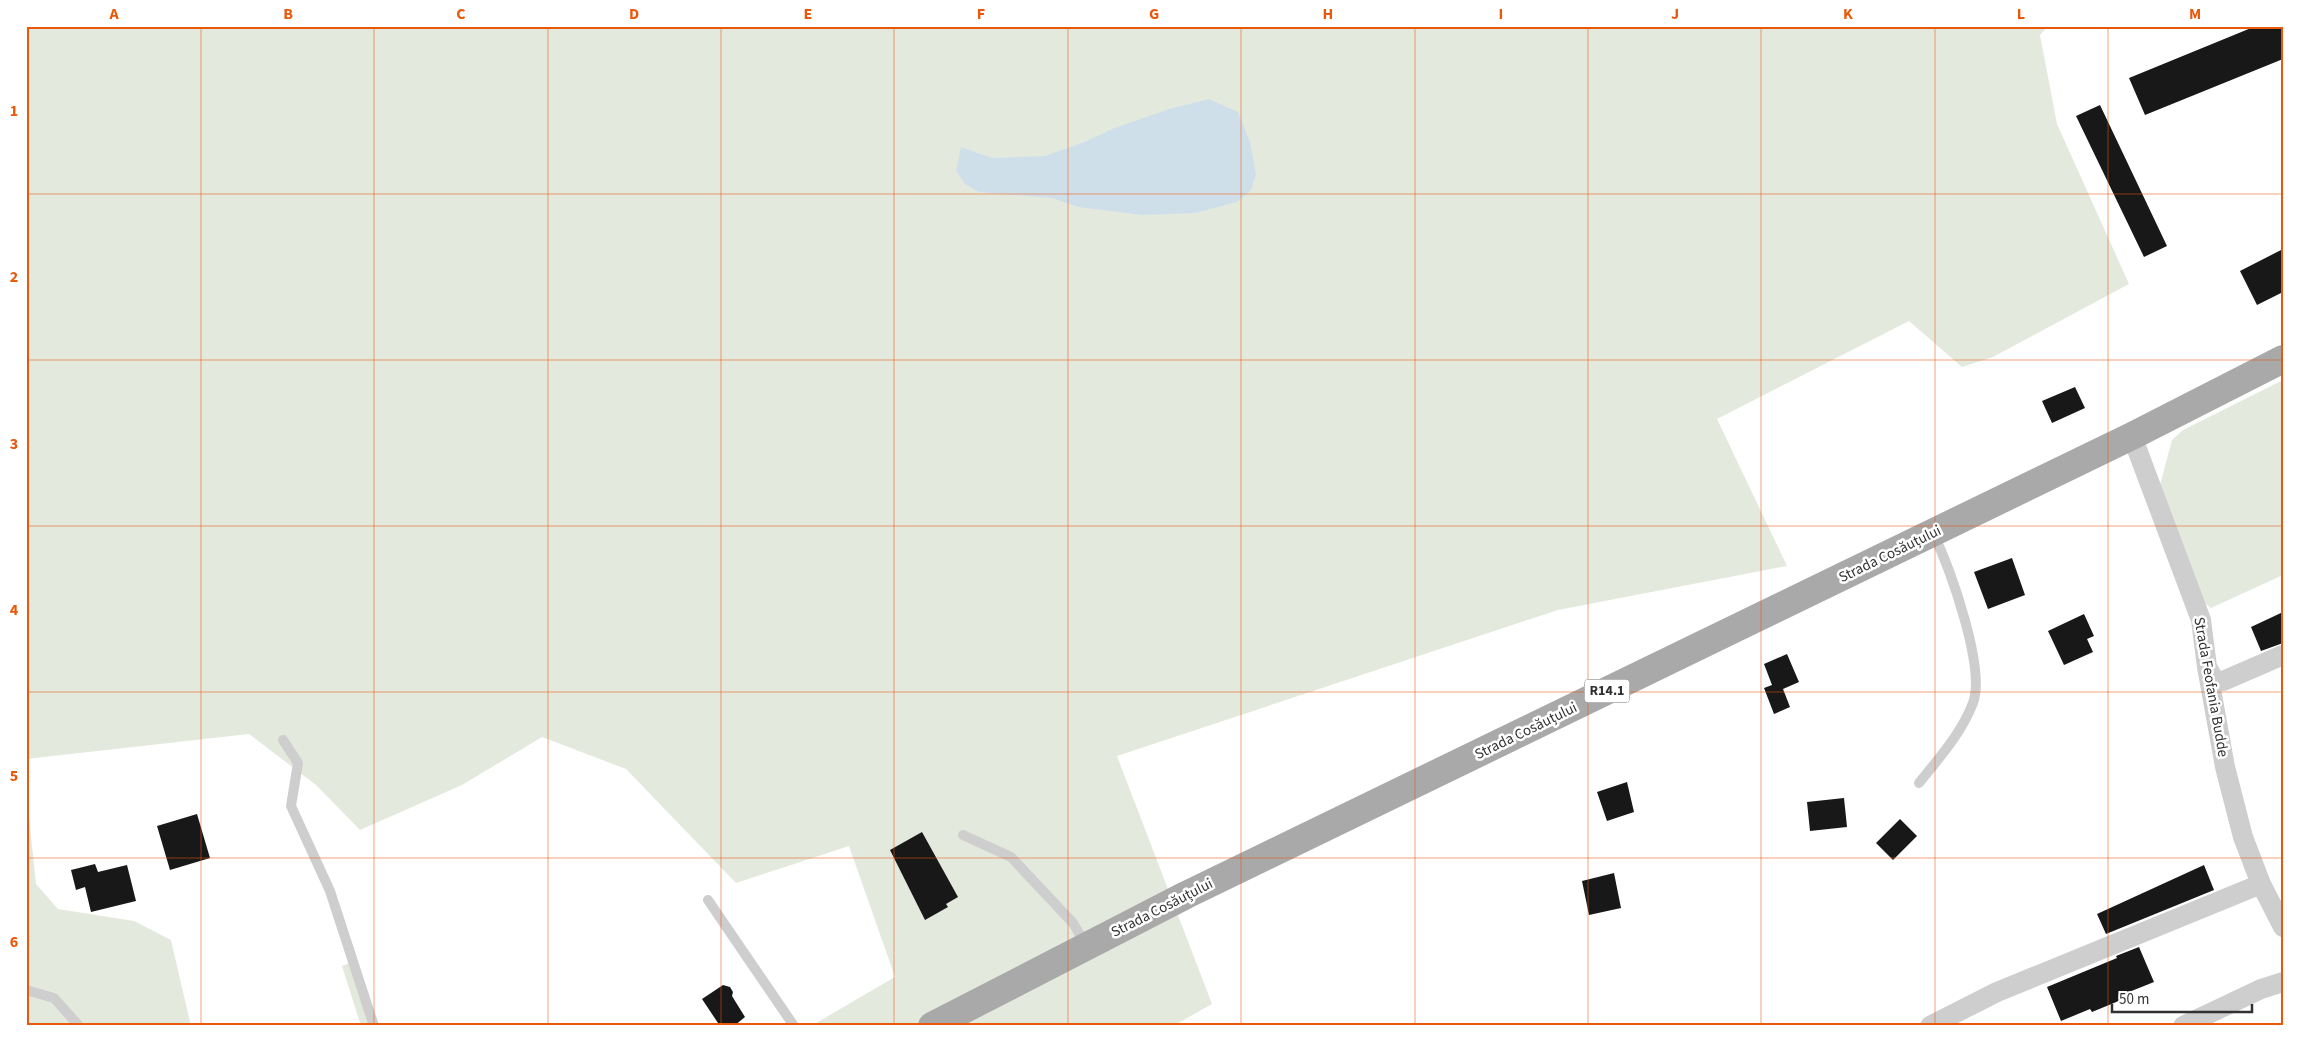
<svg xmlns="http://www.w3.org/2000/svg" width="2309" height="1052" font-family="'Source Sans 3',sans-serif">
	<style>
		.green { fill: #e4e9de }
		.water { fill: #cfdfea }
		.building { fill: #181818 }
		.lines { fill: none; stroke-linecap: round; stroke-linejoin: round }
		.lane { stroke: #cecece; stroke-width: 10 }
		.street { stroke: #cecece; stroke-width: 20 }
		.primary { stroke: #a9a9a9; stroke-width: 28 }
		.grid { fill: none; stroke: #e8590c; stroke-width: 1; stroke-opacity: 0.55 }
		.labels { text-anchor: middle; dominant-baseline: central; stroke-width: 5; stroke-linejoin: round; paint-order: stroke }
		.shield { fill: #fff; stroke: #6f6f6f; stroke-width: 1 }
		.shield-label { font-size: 14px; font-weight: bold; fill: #313131 }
		.street-label { font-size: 15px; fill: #313131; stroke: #fff }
		.neatline { fill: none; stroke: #e8590c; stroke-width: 2 }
		.grid-label { font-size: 16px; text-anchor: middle; font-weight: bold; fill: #e8590c }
	</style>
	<rect width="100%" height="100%" fill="#fff"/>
	<path class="green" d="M 26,26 L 2048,26 L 2040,35 L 2057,124 L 2129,284 L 1993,357 L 1962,367 L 1909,321 L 1717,419 L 1787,566 L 1558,610 L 1117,756 L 1212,1004 L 1173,1026 L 811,1026 L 895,977 L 849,846 L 736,883 L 626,769 L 542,737 L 462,785 L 360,830 L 316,785 L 249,734 L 26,759 Z
		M 2283,380 L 2283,575 L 2211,608 L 2201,600 L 2160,485 L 2172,440 L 2183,430 Z
		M 26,788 L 36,884 L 58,909 L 134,921 L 171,940 L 191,1026 L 26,1026 Z
		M 357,960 L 376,1026 L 361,1026 L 342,966 Z"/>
	<path class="water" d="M 1209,99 L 1238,112 L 1250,142 L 1256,174 L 1251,190 L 1237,202 L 1195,213 L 1142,215 L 1078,207 L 1052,198 L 979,192 L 965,184 L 956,171 L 961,147 L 992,158 L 1045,156 L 1087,141 L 1112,129 L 1169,109 Z"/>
	<path class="building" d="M 2256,26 L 2283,26 L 2283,59 L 2145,115 L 2129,78 Z
		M 2100,105 L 2167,246 L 2144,257 L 2076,116 Z
		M 2283,249 L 2283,292 L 2257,305 L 2240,271 Z
		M 2075,387 L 2085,408 L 2052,423 L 2042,401 Z
		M 2012,558 L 2025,595 L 1988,609 L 1974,572 Z
		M 2283,612 L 2283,643 L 2261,651 L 2251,627 Z
		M 2084,614 L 2094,636 L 2087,639 L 2093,652 L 2064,665 L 2048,631 Z
		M 1787,654 L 1799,682 L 1783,689 L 1790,707 L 1774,714 L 1764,688 L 1772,685 L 1764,664 Z
		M 1627,782 L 1634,812 L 1607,821 L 1597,792 Z
		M 1844,798 L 1847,827 L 1810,831 L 1807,802 Z
		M 197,814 L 210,858 L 170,870 L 157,826 Z
		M 1900,819 L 1917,836 L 1893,860 L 1876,843 Z
		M 922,832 L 958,897 L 946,904 L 948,907 L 925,920 L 890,850 Z
		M 95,864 L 98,872 L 127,865 L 136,901 L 91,912 L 85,887 L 76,890 L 71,870 Z
		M 2204,865 L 2214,890 L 2106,934 L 2097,914 Z
		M 1614,873 L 1621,908 L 1589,915 L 1582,881 Z
		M 2139,947 L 2154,982 L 2124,994 L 2126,998 L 2092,1012 L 2090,1009 L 2061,1021 L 2047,987 L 2117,958 L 2116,956 Z
		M 723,985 L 730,987 L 733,992 L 732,996 L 745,1017 L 734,1026 L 720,1026 L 702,999 Z"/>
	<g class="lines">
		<path class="lane" d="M 283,740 L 298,763 L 291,806 L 330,891 L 374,1026
			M 1919,783 C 1939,758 1961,734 1973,703 C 1986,668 1950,568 1933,533
			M 963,835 L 1011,857 L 1073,923 L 1086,945
			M 708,900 L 794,1026
			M 26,990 L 54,998 L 79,1026"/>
		<path class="street" d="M 2132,436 L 2201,620 L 2207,667 L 2225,767 L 2243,837 L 2261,884 L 2283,927
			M 2207,667 L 2215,681 L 2223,681 L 2283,655
			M 1930,1026 L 1997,992 L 2261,884
			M 2183,1026 L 2261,989 L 2283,982"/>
		<path class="primary" d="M 932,1026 L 1186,895 L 2132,436 L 2283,359"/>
	</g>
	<path class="grid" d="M 201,26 L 201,1026M 374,26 L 374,1026M 548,26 L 548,1026M 721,26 L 721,1026M 894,26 L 894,1026M 1068,26 L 1068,1026M 1241,26 L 1241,1026M 1415,26 L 1415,1026M 1588,26 L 1588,1026M 1761,26 L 1761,1026M 1935,26 L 1935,1026M 2108,26 L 2108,1026M 26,194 L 2283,194M 26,360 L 2283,360M 26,526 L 2283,526M 26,692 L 2283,692M 26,858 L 2283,858"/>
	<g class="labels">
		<rect class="shield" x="1584.5" y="679.5" width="45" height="23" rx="4"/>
		<g class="shield-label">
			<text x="1607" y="691">R14.1</text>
		</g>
		<g class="street-label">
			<text transform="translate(1890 554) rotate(-26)">Strada Cosăuțului</text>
			<text transform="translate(2211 687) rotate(80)">Strada Feofania Budde</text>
			<text transform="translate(1526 731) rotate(-26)">Strada Cosăuțului</text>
			<text transform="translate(1162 908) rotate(-27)">Strada Cosăuțului</text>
		</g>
	</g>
	<rect width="2309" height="1052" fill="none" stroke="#ffffff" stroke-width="55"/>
	<path d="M2112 1004v8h140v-8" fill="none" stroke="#313131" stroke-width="2.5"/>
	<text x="2119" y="1004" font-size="15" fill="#313131" stroke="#ffffff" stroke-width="4" paint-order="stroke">50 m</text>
	<rect x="28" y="28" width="2254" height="996" class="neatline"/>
	<g class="grid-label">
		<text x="114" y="19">A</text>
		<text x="288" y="19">B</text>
		<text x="461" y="19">C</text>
		<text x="634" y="19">D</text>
		<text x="808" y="19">E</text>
		<text x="981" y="19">F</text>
		<text x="1154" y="19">G</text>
		<text x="1328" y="19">H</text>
		<text x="1501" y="19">I</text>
		<text x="1675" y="19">J</text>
		<text x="1848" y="19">K</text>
		<text x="2021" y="19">L</text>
		<text x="2195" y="19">M</text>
		<text x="14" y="116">1</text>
		<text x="14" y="282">2</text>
		<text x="14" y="449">3</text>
		<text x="14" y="615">4</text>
		<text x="14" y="781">5</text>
		<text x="14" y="947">6</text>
	</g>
</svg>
